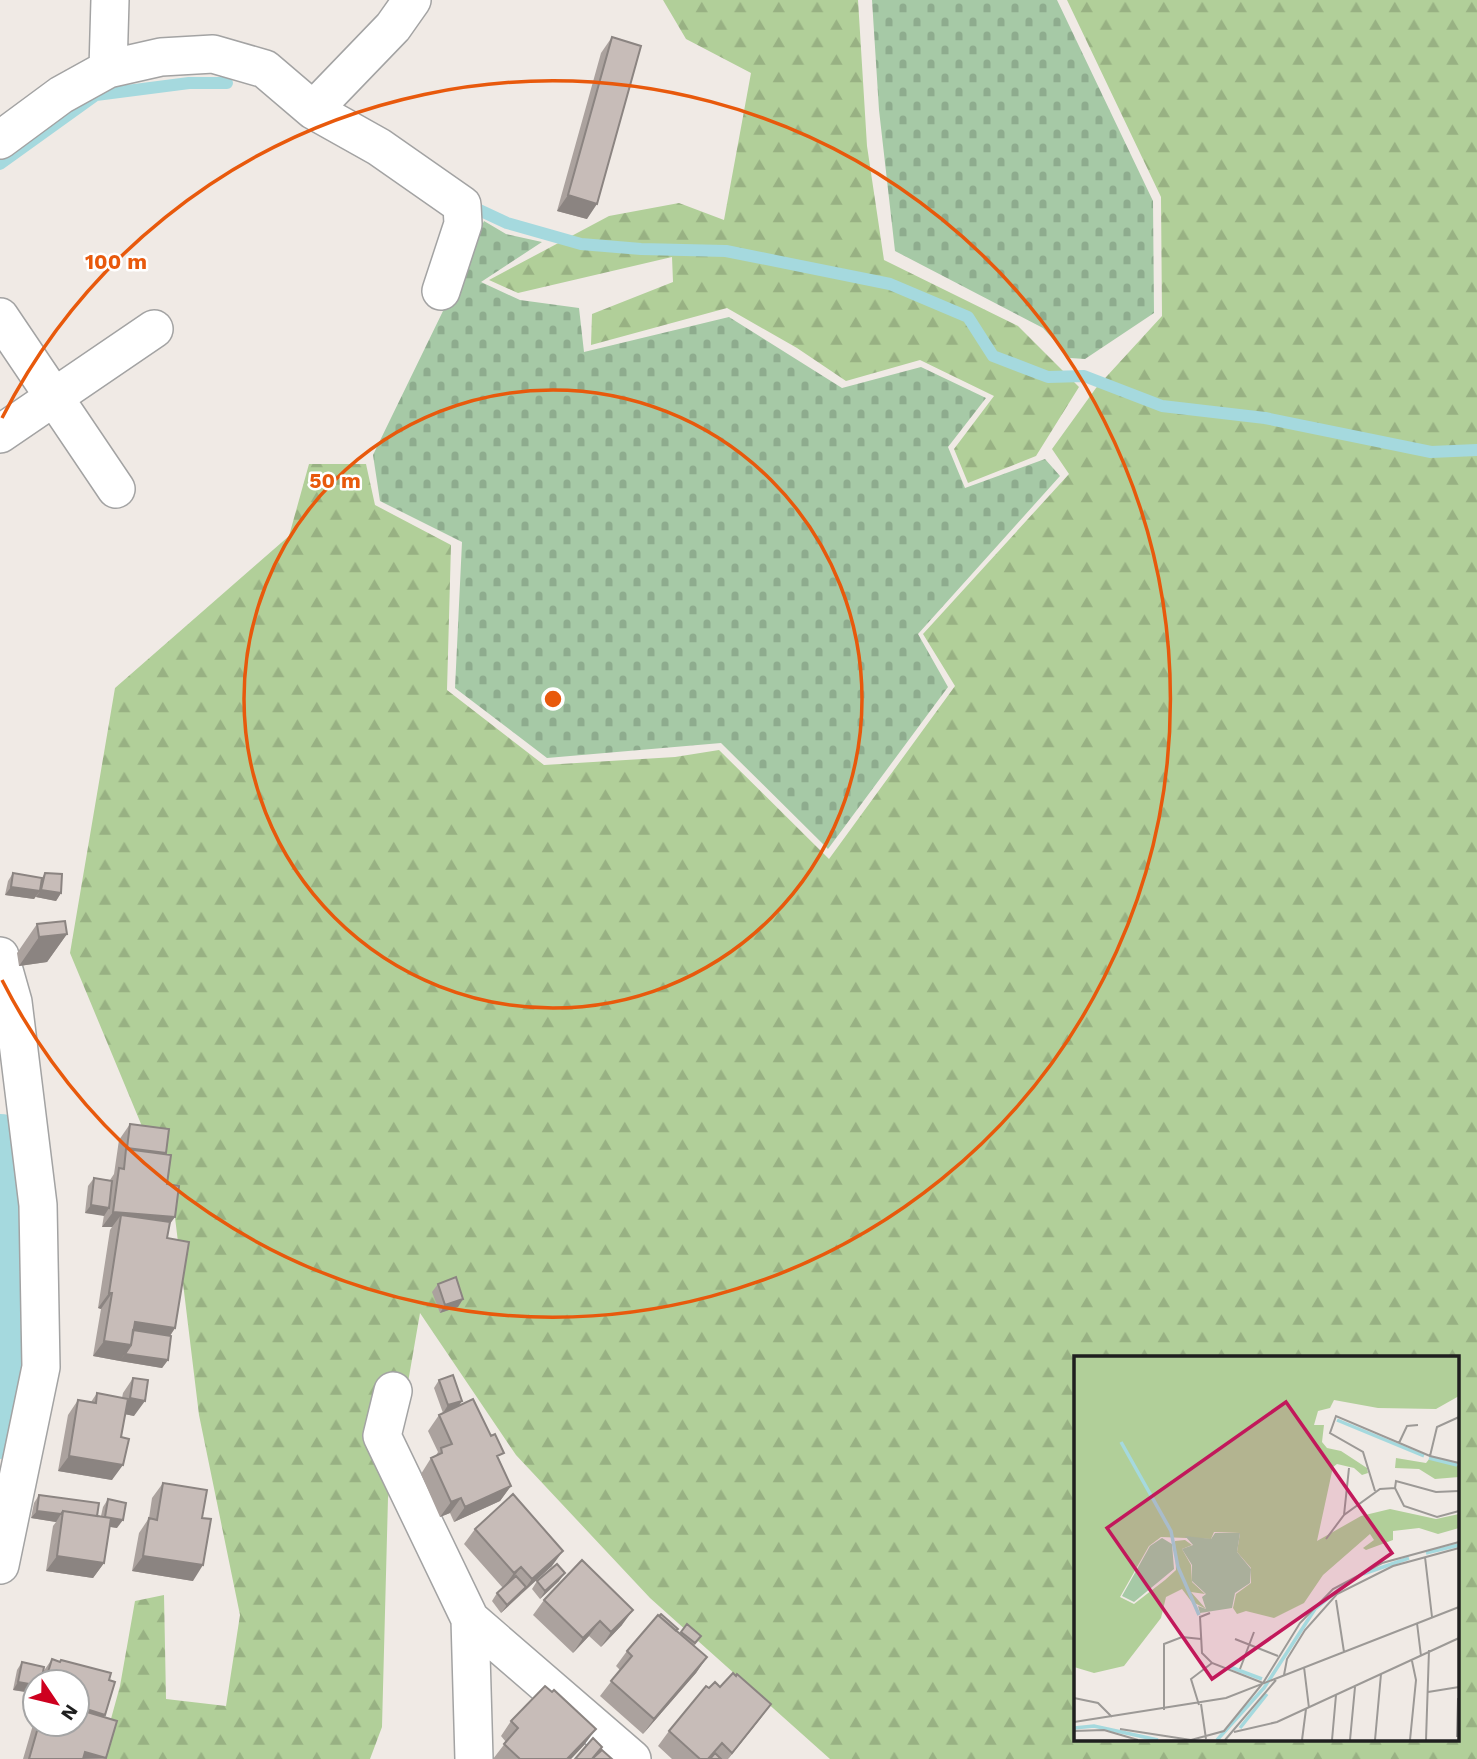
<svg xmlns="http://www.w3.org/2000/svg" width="1477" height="1759" font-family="'Work Sans',sans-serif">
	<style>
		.forest { fill: url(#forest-firs); fill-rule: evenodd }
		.cemetery { fill: url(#cemetery-stones) }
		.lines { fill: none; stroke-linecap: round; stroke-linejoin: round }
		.stream { stroke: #a5d9de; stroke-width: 12 }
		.river { stroke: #a5d9de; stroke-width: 74 }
		.minor-casing { stroke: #a3a3a3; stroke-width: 40 }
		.minor { stroke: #fff; stroke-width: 37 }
		.wall { fill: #aba29e }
		.shaded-wall { fill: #8b8481 }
		.building { fill: #c7bcb8; stroke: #8b8481; stroke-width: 2 }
		.ring { fill: none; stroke: #e8590c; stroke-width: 3.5 }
		.inset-river { fill: none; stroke: #a5d9de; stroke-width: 3.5 }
		.inset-road { fill: none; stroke: #9c9996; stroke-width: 2 }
		.view { fill: #c2185b; fill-opacity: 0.15; stroke: #c2185b; stroke-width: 3.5 }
		.inset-edge { fill: none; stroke: #1f1f1f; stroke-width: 3.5 }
		.centre { fill: #e8590c; stroke: #fff; stroke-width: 3.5 }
		.ring-label { font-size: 21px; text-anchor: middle; font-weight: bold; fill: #e8590c; stroke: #fff; stroke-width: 5; stroke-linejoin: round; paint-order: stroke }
	</style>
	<defs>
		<pattern id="forest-firs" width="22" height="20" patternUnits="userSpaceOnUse" patternTransform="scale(1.75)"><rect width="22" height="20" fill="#b1cf99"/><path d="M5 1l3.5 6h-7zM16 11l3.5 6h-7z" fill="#98b183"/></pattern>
		<pattern id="cemetery-stones" width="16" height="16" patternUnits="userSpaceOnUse" patternTransform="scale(1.75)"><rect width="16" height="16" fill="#a6c9a6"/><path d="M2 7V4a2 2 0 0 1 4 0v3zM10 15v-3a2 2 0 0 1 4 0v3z" fill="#8eac8e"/></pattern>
	</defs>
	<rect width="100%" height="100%" fill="#f0eae5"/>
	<path class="forest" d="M 663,0 L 858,0 L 867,146 L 884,260 L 1018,326 L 1079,387 L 1036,456 L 968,483 L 954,449 L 994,396 L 920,360 L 846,381 L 797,348 L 727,308 L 591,345 L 592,314 L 673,282 L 672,257 L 518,293 L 489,280 L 609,216 L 679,203 L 724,220 L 751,73 L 686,39 Z
		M 1067,0 L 1477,0 L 1477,1759 L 830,1759 L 650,1598 L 516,1455 L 420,1313 L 388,1498 L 382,1727 L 370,1759 L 100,1759 L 120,1686 L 135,1601 L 164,1595 L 166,1699 L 226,1706 L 240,1615 L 199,1415 L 173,1201 L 70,953 L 115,688 L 289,536 L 309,464 L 366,464 L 375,505 L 451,545 L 447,690 L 544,765 L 675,757 L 719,750 L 829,859 L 955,686 L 923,634 L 1069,474 L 1052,449 L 1096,388 L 1162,316 L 1161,197 ZM 1076,1358 L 1458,1358 L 1458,1740 L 1076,1740 Z"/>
	<path class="cemetery" d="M 872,0 L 1057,0 L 1153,201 L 1154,313 L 1085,359 L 1070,358 L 1043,328 L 895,251 L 879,110 Z
		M 484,221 L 506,234 L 542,242 L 481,282 L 520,300 L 579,308 L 584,352 L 729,317 L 842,388 L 921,367 L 986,398 L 948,447 L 965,488 L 1045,459 L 1060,476 L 918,634 L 948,687 L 828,849 L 721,743 L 547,758 L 455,688 L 462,542 L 380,501 L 373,455 L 443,311 Z"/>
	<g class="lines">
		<path class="stream" d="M 0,164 L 96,95 L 189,83 L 227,83
			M 477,209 L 507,223 L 581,244 L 641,249 L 726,251 L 890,284 L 968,317 L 993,356 L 1048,377 L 1084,376 L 1162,406 L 1265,418 L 1431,452 L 1477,450"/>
		<path class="river" d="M 0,1151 L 5,1188 L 13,1331 L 0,1422"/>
		<defs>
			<path id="minor" d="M 108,69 L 110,0
				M 313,110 L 393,27 L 412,0
				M 0,140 L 61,95 L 108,69 L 161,57 L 213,54 L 265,69 L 313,110 L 379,147 L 462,205 L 463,224 L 441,291
				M 0,317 L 116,489
				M 0,434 L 154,329
				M 0,956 L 13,1002 L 38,1205 L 41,1367 L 0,1565
				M 393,1391 L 382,1436 L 470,1619 L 474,1759
				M 470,1619 L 632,1759"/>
		</defs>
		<use href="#minor" class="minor-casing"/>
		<use href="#minor" class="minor"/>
	</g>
	<path class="wall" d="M 612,37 L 587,219 L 557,211 L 601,53 Z
		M 13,873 L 42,878 L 45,873 L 61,893 L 56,901 L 36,897 L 36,896 L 34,899 L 5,895 L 8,881 Z
		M 37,924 L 67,934 L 47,962 L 19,966 L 17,953 Z
		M 130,1124 L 166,1153 L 165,1154 L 170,1224 L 167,1238 L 175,1328 L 170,1336 L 168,1360 L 162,1368 L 120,1361 L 93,1356 L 101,1309 L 98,1308 L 110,1230 L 112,1227 L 102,1227 L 104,1215 L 85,1213 L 88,1186 L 94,1178 L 110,1180 L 114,1174 L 119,1140 Z
		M 438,1284 L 463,1299 L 458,1307 L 440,1313 L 432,1292 Z
		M 133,1378 L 134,1416 L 125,1414 L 112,1480 L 58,1471 L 68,1415 L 78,1400 L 91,1402 L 97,1393 L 122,1398 L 123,1393 Z
		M 439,1380 L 499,1459 L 511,1486 L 500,1501 L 454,1522 L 450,1513 L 440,1517 L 421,1474 L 431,1458 L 435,1457 L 438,1452 L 428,1431 L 439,1415 L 443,1413 L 434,1388 Z
		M 163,1483 L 193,1581 L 132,1571 L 139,1533 L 149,1518 L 152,1498 Z
		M 39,1495 L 101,1516 L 103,1507 L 108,1499 L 117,1528 L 110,1527 L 104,1563 L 93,1578 L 46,1571 L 53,1526 L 56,1522 L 31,1518 L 34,1503 Z
		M 475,1529 L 552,1566 L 501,1613 L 492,1601 L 497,1593 L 503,1588 L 464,1544 Z
		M 537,1581 L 559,1581 L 540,1599 L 532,1589 Z
		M 544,1600 L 622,1625 L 601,1647 L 589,1636 L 573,1653 L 533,1615 Z
		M 687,1624 L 701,1636 L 694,1646 L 707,1657 L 696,1673 L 643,1734 L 600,1696 L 620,1670 L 616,1666 L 627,1651 L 676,1631 L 680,1634 Z
		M 52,1659 L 109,1680 L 105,1715 L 104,1717 L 105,1759 L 23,1759 L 35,1718 L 35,1724 L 77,1724 L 77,1682 L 35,1682 L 35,1694 L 13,1690 L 17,1670 L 22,1662 L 43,1672 Z
		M 720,1687 L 771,1704 L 760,1719 L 728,1759 L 672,1759 L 658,1746 L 669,1731 L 709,1688 Z
		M 35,1696 L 35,1712 L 31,1711 Z
		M 511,1721 L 585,1744 L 571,1759 L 493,1759 L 506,1742 L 501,1736 Z"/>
	<path class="shaded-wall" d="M 568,195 L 597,204 L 587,219 L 557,211 Z
		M 11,887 L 40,891 L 34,899 L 5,895 Z
		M 41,890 L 61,893 L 56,901 L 36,897 Z
		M 67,934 L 47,962 L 19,966 L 39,937 Z
		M 127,1148 L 166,1153 L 155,1168 L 126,1149 Z
		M 91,1205 L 109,1208 L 104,1216 L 85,1213 Z
		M 113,1212 L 175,1217 L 164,1232 L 121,1215 L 112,1227 L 102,1227 Z
		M 109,1293 L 112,1293 L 101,1309 L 98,1308 Z
		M 463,1299 L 458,1307 L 440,1313 L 445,1305 Z
		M 135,1322 L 175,1328 L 165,1343 L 128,1338 Z
		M 104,1341 L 131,1345 L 120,1361 L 93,1356 Z
		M 125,1354 L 168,1360 L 162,1368 L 120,1361 Z
		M 130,1398 L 145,1401 L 134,1416 L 119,1413 Z
		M 462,1401 L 457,1409 L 443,1413 L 448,1405 Z
		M 69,1456 L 123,1465 L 112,1480 L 58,1471 Z
		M 511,1486 L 500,1501 L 454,1522 L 465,1507 Z
		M 461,1498 L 450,1513 L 440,1517 L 451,1502 Z
		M 37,1511 L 61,1514 L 56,1522 L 31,1518 Z
		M 105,1517 L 123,1520 L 117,1528 L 100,1525 Z
		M 563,1551 L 552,1566 L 521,1594 L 532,1579 Z
		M 57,1556 L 104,1563 L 93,1578 L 46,1571 Z
		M 143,1556 L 203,1565 L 193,1581 L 132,1571 Z
		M 521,1567 L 510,1582 L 503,1588 L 514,1573 Z
		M 565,1573 L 559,1581 L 540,1599 L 545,1591 Z
		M 526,1587 L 520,1595 L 501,1613 L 507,1605 Z
		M 633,1610 L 622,1625 L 601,1647 L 611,1632 Z
		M 600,1621 L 589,1636 L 573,1653 L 583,1638 Z
		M 707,1657 L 696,1673 L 643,1734 L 654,1719 Z
		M 18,1682 L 35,1685 L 35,1693 L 13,1690 Z
		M 35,1704 L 35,1712 L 31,1711 Z
		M 771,1704 L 760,1719 L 728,1759 L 732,1753 Z
		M 77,1706 L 105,1715 L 95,1730 L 77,1724 Z
		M 596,1729 L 585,1744 L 571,1759 L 567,1759 Z
		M 85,1752 L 106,1758 L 80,1759 Z"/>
	<path class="building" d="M 612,37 L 641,46 L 597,204 L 568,195 Z
		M 13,873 L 42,878 L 40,891 L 11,887 Z
		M 45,873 L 62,874 L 61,893 L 41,890 Z
		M 65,921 L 67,934 L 39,937 L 37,924 Z
		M 130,1124 L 169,1129 L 166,1153 L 127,1148 Z
		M 126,1149 L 171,1155 L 167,1184 L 179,1186 L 175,1217 L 113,1212 L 119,1168 L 124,1169 Z
		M 94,1178 L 112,1181 L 109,1208 L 91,1205 Z
		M 121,1215 L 170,1222 L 167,1238 L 189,1242 L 175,1328 L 135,1322 L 131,1345 L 104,1341 L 112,1293 L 109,1293 Z
		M 456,1277 L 463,1299 L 445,1305 L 438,1284 Z
		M 133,1330 L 171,1336 L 168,1360 L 125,1354 L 131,1345 Z
		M 453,1375 L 462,1401 L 448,1405 L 439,1380 Z
		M 133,1378 L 148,1380 L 145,1401 L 130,1398 Z
		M 97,1393 L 128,1399 L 121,1437 L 129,1439 L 123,1465 L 69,1456 L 78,1400 L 96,1403 Z
		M 473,1399 L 491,1436 L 495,1434 L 504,1453 L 497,1456 L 511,1486 L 465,1507 L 461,1498 L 451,1502 L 431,1458 L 442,1453 L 441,1448 L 452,1444 L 439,1415 Z
		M 163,1483 L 207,1490 L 202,1518 L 211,1519 L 203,1565 L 143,1556 L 149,1518 L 157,1520 Z
		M 513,1494 L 563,1551 L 532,1579 L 521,1567 L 514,1573 L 475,1529 Z
		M 39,1495 L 99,1503 L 97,1516 L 63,1511 L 61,1514 L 37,1511 Z
		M 108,1499 L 126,1503 L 123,1520 L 105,1517 Z
		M 63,1511 L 111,1518 L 104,1563 L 57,1556 Z
		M 582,1560 L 633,1610 L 611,1632 L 600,1621 L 583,1638 L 544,1600 Z
		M 557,1564 L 565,1573 L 545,1591 L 537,1581 Z
		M 516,1576 L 526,1587 L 507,1605 L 497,1593 Z
		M 661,1614 L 678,1629 L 676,1631 L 659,1616 Z
		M 658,1615 L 707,1657 L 654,1719 L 611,1681 L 632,1656 L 627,1651 Z
		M 687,1624 L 701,1636 L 695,1643 L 681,1632 Z
		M 52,1659 L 60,1662 L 61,1660 L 111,1673 L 109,1680 L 115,1682 L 105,1715 L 77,1706 L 77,1682 L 45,1682 Z
		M 22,1662 L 44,1667 L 41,1682 L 35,1682 L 35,1685 L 18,1682 Z
		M 733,1673 L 736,1676 L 737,1674 L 771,1704 L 732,1753 L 722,1743 L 708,1759 L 700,1759 L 669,1731 L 706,1686 L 709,1688 L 715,1682 L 720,1687 Z
		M 545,1686 L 552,1692 L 554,1690 L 596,1729 L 567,1759 L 520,1759 L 504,1744 L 518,1728 L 511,1721 Z
		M 77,1709 L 117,1721 L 106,1758 L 85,1752 L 83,1759 L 29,1759 L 39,1724 L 77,1724 Z
		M 593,1738 L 602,1747 L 592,1759 L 602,1750 L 612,1759 L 575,1759 Z
		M 715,1753 L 721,1759 L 710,1759 Z"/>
	<g class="ring">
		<circle cx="553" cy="699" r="309"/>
		<path d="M2 418A618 618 0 1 1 2 980"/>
	</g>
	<g transform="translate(1074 1356)">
		<rect width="385" height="385" fill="#f0eae5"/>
		<path d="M 0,1 L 385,1 L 385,40 L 362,53 L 304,52 L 260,44 L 256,52 L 244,55 L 240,69 L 250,69 L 248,86 L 253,92 L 267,95 L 293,112 L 294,117 L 288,119 L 280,112 L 263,108 L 259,111 L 243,185 L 287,160 L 316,153 L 362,163 L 385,158 L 385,172 L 364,178 L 345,172 L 319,175 L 319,184 L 292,194 L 289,192 L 300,184 L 296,178 L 249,219 L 230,247 L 200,262 L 172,255 L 163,258 L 159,252 L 162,238 L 177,227 L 177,212 L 163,196 L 166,177 L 140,176 L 137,183 L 87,181 L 75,190 L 46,241 L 60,248 L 91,224 L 102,214 L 101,185 L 111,184 L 118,189 L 108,193 L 117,209 L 118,226 L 131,238 L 117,236 L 132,253 L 117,245 L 108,233 L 92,241 L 87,262 L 50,310 L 20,317 L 0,311 ZM 322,102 L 352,107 L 356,102 L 385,110 L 385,121 L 361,123 L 345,113 L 321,112 Z" fill="#b1cf99"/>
		<path d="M 141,177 L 166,177 L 163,196 L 177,213 L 176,227 L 161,237 L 158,252 L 126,257 L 124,250 L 132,253 L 128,241 L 132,238 L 118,225 L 118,209 L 108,193 L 119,189 L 111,180 L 137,183 ZM 88,182 L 98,188 L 100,213 L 60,246 L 48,240 L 76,190 Z" fill="#a6c9a6"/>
		<path class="inset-river" d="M 263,64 L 350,100M 47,86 L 97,175 L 104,211 L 125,259M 355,102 L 383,109M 352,197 L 385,189M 289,218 L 335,202M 156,311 L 188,323M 0,372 L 20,370 L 84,384M 166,372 L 193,338M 143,384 L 190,332 L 241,253 L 273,227"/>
		<path class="inset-road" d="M 325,87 L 333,70 L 344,69M 356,100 L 363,71 L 385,61M 321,132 L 322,125 L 362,136 L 385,135M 301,135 L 289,96 L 256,77 L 262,60 L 356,100 L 385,107M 270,159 L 275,112M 252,183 L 270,159 L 306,133 L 321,132 L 330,150 L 363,161 L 385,155M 351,201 L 358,261M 262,244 L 270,296M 136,257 L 126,261 L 128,297 L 138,307 L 189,327M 343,267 L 347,300M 161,283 L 204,300M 230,311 L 235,352M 166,313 L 180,276M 210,319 L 213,303 L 231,274 L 263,238 L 319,210 L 385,192M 354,336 L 385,331M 0,342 L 24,347 L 38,361M 127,348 L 132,383M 125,349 L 117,323 L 138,307M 90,354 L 90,288 L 108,281 L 127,283M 0,366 L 152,342 L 385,251M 46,373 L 117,384 L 150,375 L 189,327 L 226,267 L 259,233 L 308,207 L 385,186M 0,375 L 30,374 L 64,384M 160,376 L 203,366 L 385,282M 383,381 L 384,342M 151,384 L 202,324M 228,384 L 232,353M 258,384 L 262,339M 276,384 L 281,331M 301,384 L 307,318M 336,384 L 342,324 L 338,305M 352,384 L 355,294"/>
		<path class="view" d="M 212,46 L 318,197 L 138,323 L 33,172 Z"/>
		<rect width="385" height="385" class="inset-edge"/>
	</g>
	<circle cx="553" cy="699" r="10" class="centre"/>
	<g class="ring-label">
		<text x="116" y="269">100 m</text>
		<text x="335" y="488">50 m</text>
	</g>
	<g transform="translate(56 1703) rotate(125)"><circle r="33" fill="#ffffff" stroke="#a5a5a5" stroke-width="2"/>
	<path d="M0-5L12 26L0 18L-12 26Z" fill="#ce001f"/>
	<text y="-10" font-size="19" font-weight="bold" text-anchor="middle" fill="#1f1f1f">N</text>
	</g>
</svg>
